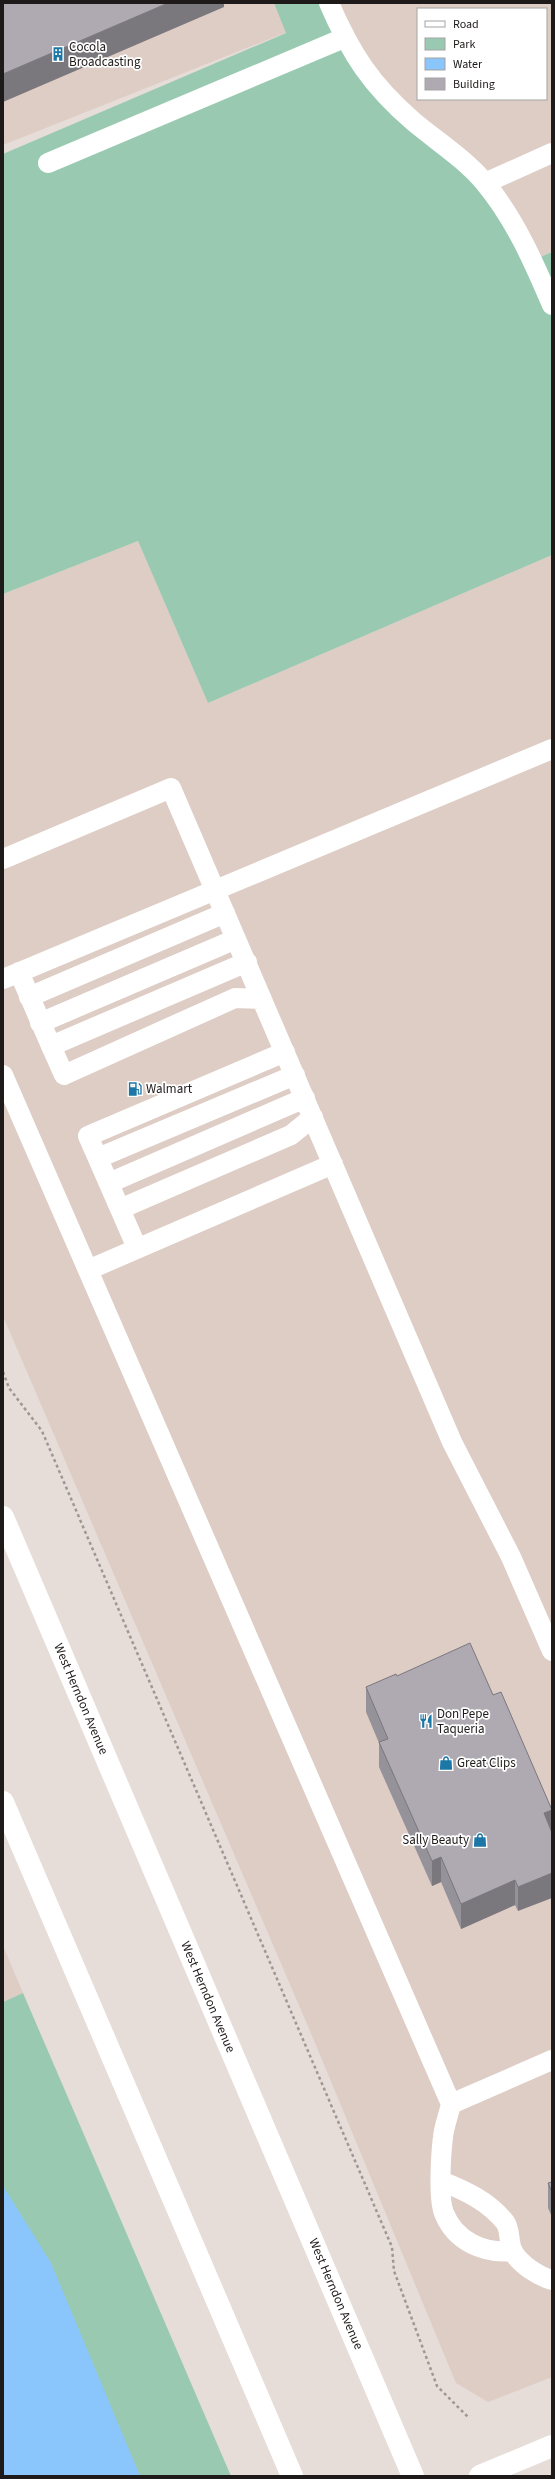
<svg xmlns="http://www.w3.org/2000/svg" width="555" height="2479" font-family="'Source Sans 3',sans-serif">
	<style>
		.built { fill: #decdc5; fill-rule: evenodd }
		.green { fill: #99cab1 }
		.water { fill: #8ac6fb }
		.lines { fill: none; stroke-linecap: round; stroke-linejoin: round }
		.path { stroke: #9f9794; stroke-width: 2.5; stroke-dasharray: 3 3; stroke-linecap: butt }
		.lane { stroke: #fff; stroke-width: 20 }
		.secondary { stroke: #fff; stroke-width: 22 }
		.primary { stroke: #fff; stroke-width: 22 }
		.wall { fill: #969299 }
		.shaded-wall { fill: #7a777d }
		.building { fill: #afaab2; stroke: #7a777d }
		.labels { text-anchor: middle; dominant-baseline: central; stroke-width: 3.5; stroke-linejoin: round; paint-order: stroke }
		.poi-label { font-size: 13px; fill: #1e1a19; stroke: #fff; text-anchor: start }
		.street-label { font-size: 13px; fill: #1e1a19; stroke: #fff }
	</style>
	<rect width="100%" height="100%" fill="#e6dcd8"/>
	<path class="built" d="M 3,3 L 274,3 L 287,32 L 3,145 Z
		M 323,3 L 552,3 L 552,252 L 531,261 L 397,113 ZM 418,9 L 546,9 L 546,99 L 418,99 Z
		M 138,541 L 208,703 L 552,555 L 552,2377 L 488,2402 L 456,2383 L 313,2038 L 3,1316 L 3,594 Z
		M 3,1946 L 23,1993 L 3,2002 Z"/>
	<path class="green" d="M 274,3 L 323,3 L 331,22 L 460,163 L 531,261 L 552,252 L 552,555 L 208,703 L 138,541 L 3,594 L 3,154 L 286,33 Z
		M 23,1993 L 231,2476 L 3,2476 L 3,2002 Z"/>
	<path class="water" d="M 3,2186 L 51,2263 L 140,2476 L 3,2476 Z"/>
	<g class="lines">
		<path class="path" d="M 3,1372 L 9,1388 L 42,1431 L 392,2247 L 394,2271 L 437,2386 L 469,2418"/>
		<path class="lane" d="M 329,3 C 351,54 371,85 414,122 C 438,142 465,159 485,183 C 515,219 534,263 552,305
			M 48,163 L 344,38
			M 485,183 L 552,153
			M 3,859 L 171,788 L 452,1442 L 511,1557 L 552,1651
			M 19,972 L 51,1046 L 247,962
			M 3,979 L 552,749
			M 29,997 L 225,913
			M 40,1023 L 236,939
			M 51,1046 L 64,1075 L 235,998 L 262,999
			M 3,1075 L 451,2104 C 449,2114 444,2126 443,2137 C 441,2153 438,2199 444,2213 C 455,2241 483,2254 513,2251
			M 98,1158 L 295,1075
			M 109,1183 L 305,1098
			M 120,1209 L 88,1136 L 285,1052
			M 137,1248 L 120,1209 L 291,1135 L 313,1117
			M 88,1270 L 333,1164
			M 451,2104 L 552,2060
			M 441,2181 C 466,2191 488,2201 505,2222 C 511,2230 508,2243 513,2252 C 521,2265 538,2276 552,2280"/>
		<path class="secondary" d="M 480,2476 L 552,2446"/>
		<path class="primary" d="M 3,1517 L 413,2476
			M 3,1802 L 292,2476"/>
	</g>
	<path class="wall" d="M 397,1676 L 493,1695 L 552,1810 L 518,1911 L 515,1905 L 461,1929 L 441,1882 L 432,1886 L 379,1767 L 379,1743 L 366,1712 L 366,1687 Z
		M 552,2182 L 552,2217 L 548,2208 L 548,2183 Z"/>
	<path class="shaded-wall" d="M 168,3 L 224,3 L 224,7 L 3,102 L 3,74 Z
		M 552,1810 L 552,1834 L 544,1813 Z
		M 441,1857 L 441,1882 L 432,1886 L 432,1861 Z
		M 552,1873 L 552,1898 L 518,1911 L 518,1887 Z
		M 515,1880 L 515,1905 L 461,1929 L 461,1904 Z"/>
	<path class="building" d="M 3,3 L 168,3 L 3,74 Z
		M 470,1643 L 493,1695 L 501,1692 L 552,1810 L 544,1813 L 552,1833 L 552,1873 L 518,1887 L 515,1880 L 461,1904 L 441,1857 L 432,1861 L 379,1742 L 388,1739 L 366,1687 L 396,1674 L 397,1676 Z
		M 552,2182 L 552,2192 L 548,2183 Z"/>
	<defs>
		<symbol id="building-bare" viewBox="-9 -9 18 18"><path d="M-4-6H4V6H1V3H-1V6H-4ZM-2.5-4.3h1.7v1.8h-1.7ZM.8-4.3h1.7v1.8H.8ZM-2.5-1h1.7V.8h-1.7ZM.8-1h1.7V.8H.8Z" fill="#1d77a6" stroke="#fff" stroke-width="2.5" paint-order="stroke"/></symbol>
		<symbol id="fuel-bare" viewBox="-9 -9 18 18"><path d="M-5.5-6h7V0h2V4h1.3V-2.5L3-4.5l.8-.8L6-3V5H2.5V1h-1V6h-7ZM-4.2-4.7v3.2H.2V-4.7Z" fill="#1d77a6" stroke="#fff" stroke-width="2.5" paint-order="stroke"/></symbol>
		<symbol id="restaurant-bare" viewBox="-9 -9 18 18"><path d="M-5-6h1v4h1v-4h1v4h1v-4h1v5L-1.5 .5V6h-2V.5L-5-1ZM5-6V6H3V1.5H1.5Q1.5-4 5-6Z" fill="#1d77a6" stroke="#fff" stroke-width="2.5" paint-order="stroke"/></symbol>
		<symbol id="shop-bare" viewBox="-9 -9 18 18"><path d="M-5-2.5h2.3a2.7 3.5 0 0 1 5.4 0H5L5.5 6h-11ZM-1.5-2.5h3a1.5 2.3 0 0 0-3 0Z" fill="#1d77a6" stroke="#fff" stroke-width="2.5" paint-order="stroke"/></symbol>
	</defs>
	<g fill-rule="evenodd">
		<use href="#building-bare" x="48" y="44" width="20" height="20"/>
		<use href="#fuel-bare" x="125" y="1079" width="20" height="20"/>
		<use href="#restaurant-bare" x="416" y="1711" width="20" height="20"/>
		<use href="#shop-bare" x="436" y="1753" width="20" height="20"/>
		<use href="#shop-bare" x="470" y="1830" width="20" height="20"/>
	</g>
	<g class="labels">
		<g class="poi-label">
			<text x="69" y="47">Cocola<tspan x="69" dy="15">Broadcasting</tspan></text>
			<text x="146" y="1089">Walmart</text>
			<text x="437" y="1714">Don Pepe<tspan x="437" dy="15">Taqueria</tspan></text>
			<text x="457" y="1763">Great Clips</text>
			<text x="469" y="1840" text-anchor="end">Sally Beauty</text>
		</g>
		<g class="street-label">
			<text transform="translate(81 1699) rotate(67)">West Herndon Avenue</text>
			<text transform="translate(208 1997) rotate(67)">West Herndon Avenue</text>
			<text transform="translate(336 2294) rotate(67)">West Herndon Avenue</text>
		</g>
	</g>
	<rect width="555" height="2479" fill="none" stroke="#1e1a19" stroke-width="8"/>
	<rect x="417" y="8" width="130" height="92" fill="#ffffff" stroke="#a5a3a3"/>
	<rect x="425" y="21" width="20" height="6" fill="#ffffff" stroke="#a5a3a3"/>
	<text x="453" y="28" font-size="12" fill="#1e1a19">Road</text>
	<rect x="425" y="38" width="20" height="12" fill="#99cab1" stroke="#a5a3a3"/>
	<text x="453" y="48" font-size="12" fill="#1e1a19">Park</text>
	<rect x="425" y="58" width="20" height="12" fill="#8ac6fb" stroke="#a5a3a3"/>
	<text x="453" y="68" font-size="12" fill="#1e1a19">Water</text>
	<rect x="425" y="78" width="20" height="12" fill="#afaab2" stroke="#a5a3a3"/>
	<text x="453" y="88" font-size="12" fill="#1e1a19">Building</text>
</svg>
